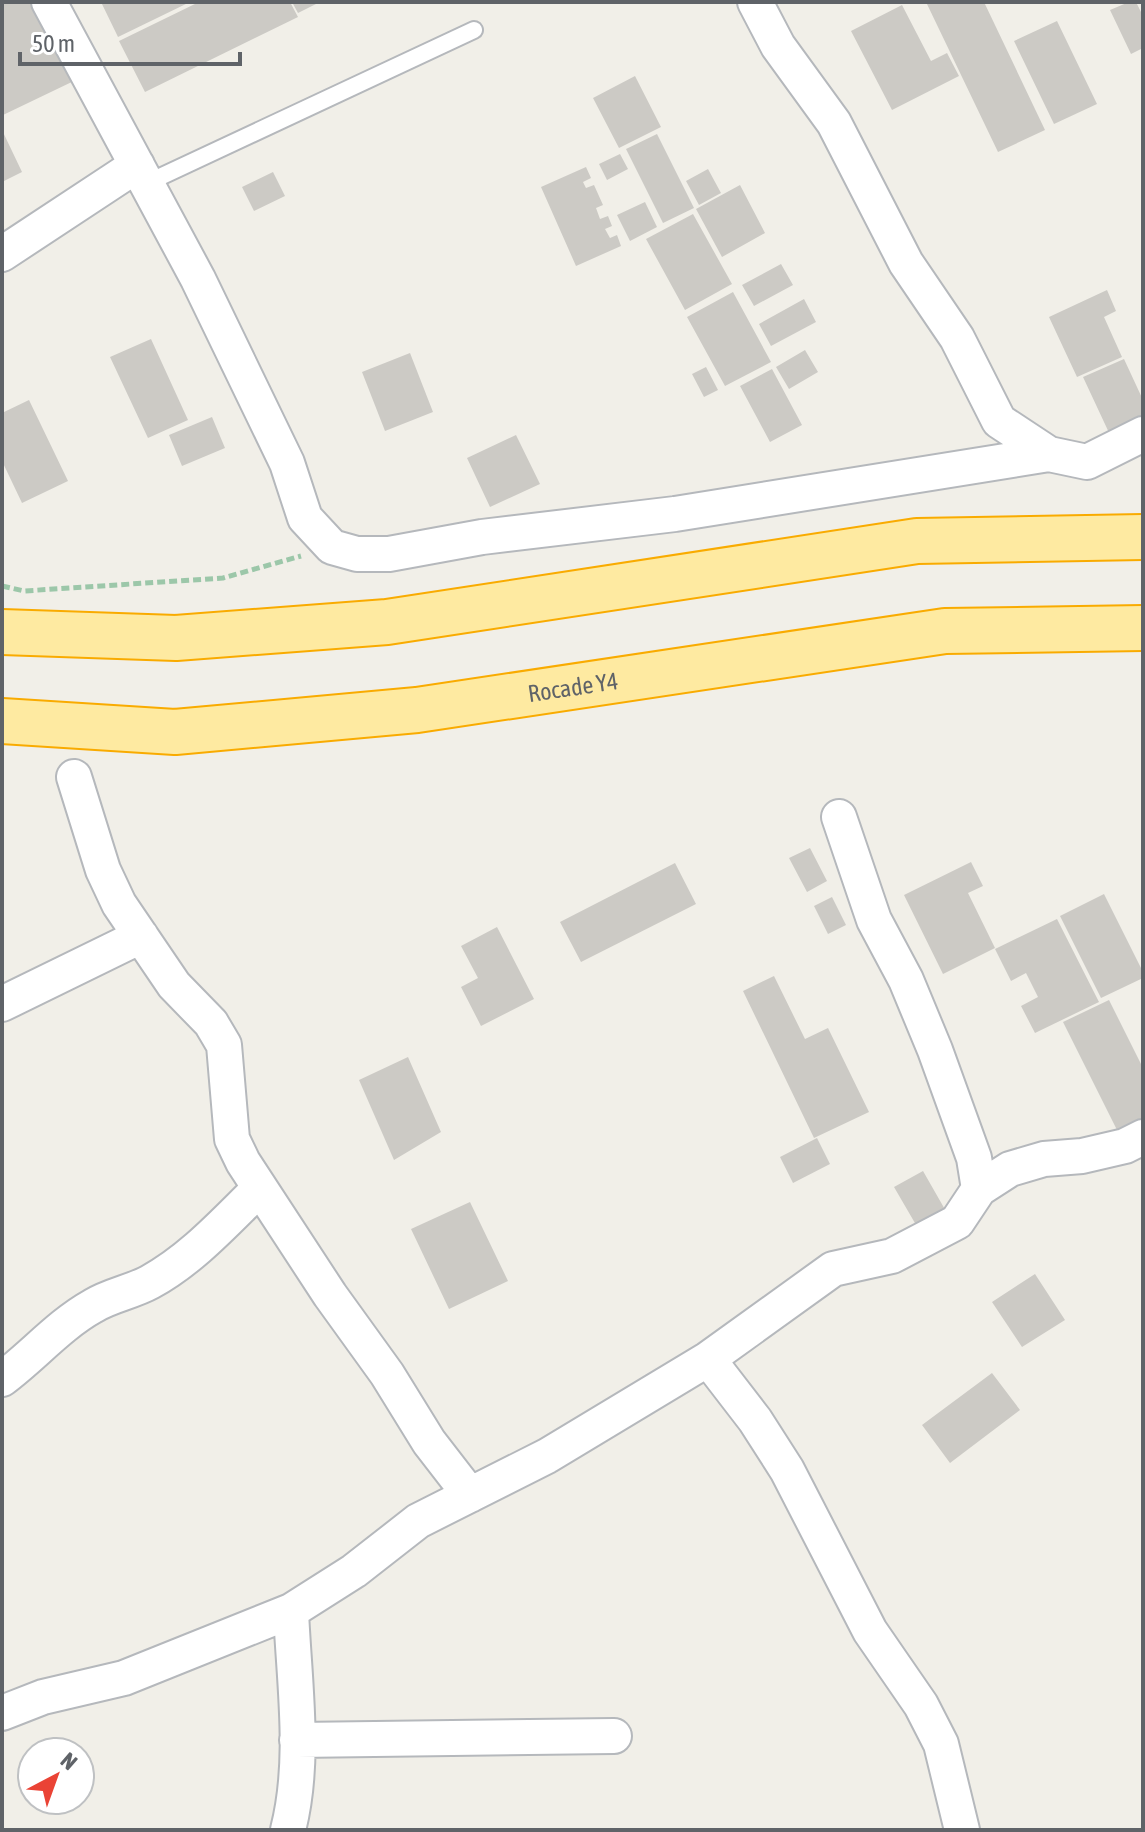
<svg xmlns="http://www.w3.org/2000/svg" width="1145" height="1832" font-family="'Asap Condensed',sans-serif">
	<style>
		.building { fill: #cccac5 }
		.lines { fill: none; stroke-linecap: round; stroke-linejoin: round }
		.service-casing { stroke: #b5b8bc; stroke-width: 20 }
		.minor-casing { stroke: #b5b8bc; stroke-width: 38 }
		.trunk-casing { stroke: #f9ab00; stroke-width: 48 }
		.path { stroke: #9cc7a9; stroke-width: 5; stroke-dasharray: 8 4; stroke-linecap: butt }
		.service { stroke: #fff; stroke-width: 16 }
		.minor { stroke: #fff; stroke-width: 34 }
		.trunk { stroke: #feeaa1; stroke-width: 44 }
		.labels { text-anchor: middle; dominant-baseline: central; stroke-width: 8; stroke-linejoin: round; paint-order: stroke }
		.street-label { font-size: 24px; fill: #5f6368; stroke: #fff }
	</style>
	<rect width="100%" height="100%" fill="#f1efe8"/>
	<path class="building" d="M 2,2 L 39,2 L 78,79 L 3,115 Z
		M 101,2 L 190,2 L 118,37 Z
		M 199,2 L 290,2 L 298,17 L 145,92 L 119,41 Z
		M 292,2 L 320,2 L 298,13 Z
		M 926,2 L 984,2 L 1045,130 L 998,152 Z
		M 1129,2 L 1136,2 L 1143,16 L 1143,48 L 1131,54 L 1110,10 Z
		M 902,5 L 931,61 L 947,53 L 959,76 L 892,110 L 851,31 Z
		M 1057,21 L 1097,104 L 1054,124 L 1014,41 Z
		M 635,76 L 661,127 L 619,148 L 593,98 Z
		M 2,130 L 22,172 L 2,182 Z
		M 657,134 L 694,208 L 663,223 L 626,149 Z
		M 620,154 L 628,169 L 607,180 L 599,164 Z
		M 586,167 L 591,178 L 583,182 L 586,188 L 594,185 L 603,205 L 596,208 L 600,219 L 608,216 L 612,226 L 605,229 L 610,238 L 617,235 L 621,246 L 576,266 L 541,187 Z
		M 708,169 L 721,193 L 699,205 L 686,181 Z
		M 273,172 L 285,196 L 254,211 L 242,187 Z
		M 740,185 L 765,233 L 722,257 L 696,209 Z
		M 645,202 L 657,227 L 630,241 L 617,215 Z
		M 693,214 L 732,284 L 685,310 L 646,239 Z
		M 781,264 L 793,285 L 754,306 L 742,285 Z
		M 1107,290 L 1116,311 L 1104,317 L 1122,357 L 1077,377 L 1049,317 Z
		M 733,292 L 771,362 L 725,386 L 687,317 Z
		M 804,299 L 816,322 L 771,346 L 759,324 Z
		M 151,339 L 188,420 L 148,438 L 110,357 Z
		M 805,350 L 818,372 L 789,389 L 776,367 Z
		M 410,353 L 433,412 L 385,431 L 362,372 Z
		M 1124,359 L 1143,400 L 1143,423 L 1111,437 L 1083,377 Z
		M 706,367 L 718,390 L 704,397 L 692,374 Z
		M 772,369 L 802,425 L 770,442 L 740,386 Z
		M 29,400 L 68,481 L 22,503 L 2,461 L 2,413 Z
		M 212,417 L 225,448 L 182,466 L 169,435 Z
		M 516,435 L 540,484 L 490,507 L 467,458 Z
		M 810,848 L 827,881 L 807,892 L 789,858 Z
		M 971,862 L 983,886 L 968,893 L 995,948 L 943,974 L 904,895 Z
		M 675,863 L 696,904 L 581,962 L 560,922 Z
		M 1104,894 L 1143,972 L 1143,978 L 1101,998 L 1060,916 Z
		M 832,897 L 846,925 L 828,934 L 814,906 Z
		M 1057,919 L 1099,1002 L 1035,1033 L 1021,1006 L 1038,997 L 1026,973 L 1011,981 L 995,949 Z
		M 497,927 L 534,999 L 481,1026 L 461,987 L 478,978 L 461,946 Z
		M 774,976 L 805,1039 L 828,1028 L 869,1112 L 814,1138 L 743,991 Z
		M 1109,1000 L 1143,1068 L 1143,1122 L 1119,1134 L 1063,1022 Z
		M 408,1057 L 441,1132 L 394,1160 L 359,1080 Z
		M 817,1138 L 830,1164 L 793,1183 L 780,1157 Z
		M 923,1171 L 947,1213 L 919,1230 L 894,1187 Z
		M 470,1202 L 508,1281 L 449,1309 L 411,1229 Z
		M 1035,1274 L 1065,1320 L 1022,1347 L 992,1302 Z
		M 992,1373 L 1020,1410 L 950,1463 L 922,1425 Z"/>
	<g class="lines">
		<defs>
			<path id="service" d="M 147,183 L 474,30"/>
			<path id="minor" d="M 49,2 L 198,279 L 287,463 L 305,518 L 332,547 L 357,554 L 389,554 L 482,537 L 675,514 L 1049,454
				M 755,2 L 778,46 L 834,123 L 906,263 L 957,338 L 999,421 L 1049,454 L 1087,462 L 1143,434
				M 2,254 L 137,165
				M 74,777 L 103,870 L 119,904 L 174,985 L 211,1023 L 224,1045 L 232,1139 L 243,1162 L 330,1295 L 387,1374 L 429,1442 L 470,1495
				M 839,817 L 874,920 L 906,980 L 935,1050 L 974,1158 L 979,1189
				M 2,1004 L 141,936
				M 708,1359 L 755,1420 L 787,1470 L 870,1631 L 921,1705 L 941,1744 L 962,1830
				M 2,1379 C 33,1356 59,1325 93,1306 C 111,1295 132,1292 150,1282 C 192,1259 225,1222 258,1190
				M 2,1713 L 43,1697 L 124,1678 L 291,1611 L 354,1571 L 418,1521 L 547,1456 L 708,1359 L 833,1269 L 892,1256 L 957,1222 L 979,1189 L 1010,1169 L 1044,1159 L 1082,1156 L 1125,1146 L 1143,1137
				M 297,1740 L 614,1736
				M 288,1830 C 306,1760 294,1682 291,1611"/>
			<g id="trunk">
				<path d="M 2,632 L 176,638 L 387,622 L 917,541 L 1143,537"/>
				<path id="s1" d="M 2,721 L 175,732 L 417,710 L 945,631 L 1143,628"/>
			</g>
		</defs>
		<use href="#service" class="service-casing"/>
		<use href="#minor" class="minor-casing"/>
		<use href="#trunk" class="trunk-casing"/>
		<path class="path" d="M 2,586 L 24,591 L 223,578 L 301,556"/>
		<use href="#service" class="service"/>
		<use href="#minor" class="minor"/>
		<use href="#trunk" class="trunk"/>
	</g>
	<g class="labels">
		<g class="street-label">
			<text stroke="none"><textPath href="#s1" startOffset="574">Rocade Y4</textPath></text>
		</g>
	</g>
	<rect width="1145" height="1832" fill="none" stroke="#5f6368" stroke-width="8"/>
	<g transform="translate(56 1776) rotate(41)"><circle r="38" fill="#ffffff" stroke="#bfc1c3" stroke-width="2"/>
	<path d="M0-6L14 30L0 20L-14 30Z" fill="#ea4335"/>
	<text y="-12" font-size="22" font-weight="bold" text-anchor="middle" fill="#5f6368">N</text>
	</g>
	<path d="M20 52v12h220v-12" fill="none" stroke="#5f6368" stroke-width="4"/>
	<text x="32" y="52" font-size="24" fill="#5f6368" stroke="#ffffff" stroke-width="6" paint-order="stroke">50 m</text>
</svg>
